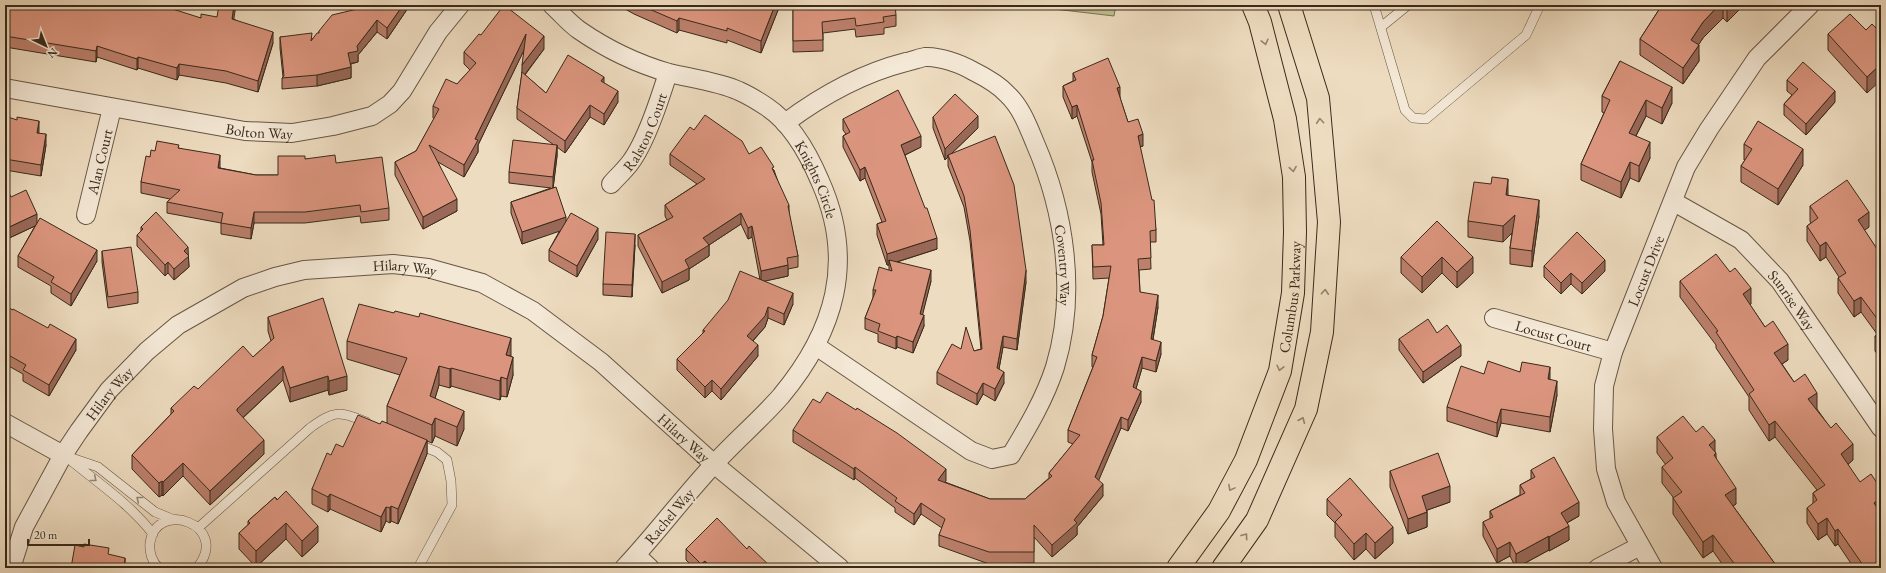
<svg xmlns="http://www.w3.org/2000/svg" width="1886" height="573" font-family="'EB Garamond',serif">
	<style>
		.green { fill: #bdbf8f; stroke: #7b7454 }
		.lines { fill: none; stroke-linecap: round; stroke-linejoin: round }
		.service-casing { stroke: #665644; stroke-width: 10 }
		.minor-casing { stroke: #665644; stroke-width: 20 }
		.primary-casing { stroke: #392a1a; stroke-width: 24 }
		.service { stroke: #f4e8d6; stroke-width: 9 }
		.minor { stroke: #f4e8d6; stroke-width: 18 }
		.primary { stroke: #eedcc0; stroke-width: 22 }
		.wall { fill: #bc806c; stroke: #392a1a }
		.shaded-wall { fill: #996858; stroke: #392a1a }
		.building { fill: #db957e; stroke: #392a1a }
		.oneway { stroke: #94836d }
		.oneway2 { stroke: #968978 }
		.labels { text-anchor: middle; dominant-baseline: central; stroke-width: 4; stroke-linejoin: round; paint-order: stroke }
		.street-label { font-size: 15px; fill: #392a1a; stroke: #f4e8d6 }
	</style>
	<rect width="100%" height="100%" fill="#eedcc0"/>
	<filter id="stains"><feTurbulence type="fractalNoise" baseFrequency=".005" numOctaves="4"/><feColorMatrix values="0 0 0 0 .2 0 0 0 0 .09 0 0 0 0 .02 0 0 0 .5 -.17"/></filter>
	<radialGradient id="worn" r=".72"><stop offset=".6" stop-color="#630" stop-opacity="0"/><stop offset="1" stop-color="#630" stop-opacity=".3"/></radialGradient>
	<path class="green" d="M 1020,5 L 1116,5 L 1114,16 Z"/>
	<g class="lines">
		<defs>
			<path id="service" d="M 1374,5 L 1405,110 L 1413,118 L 1426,119 L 1526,35 L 1540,5
				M 1381,27 L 1408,5
				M 417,444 L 437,452 L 447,460 L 451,481 L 452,505 L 418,568
				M 63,455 L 98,467 L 155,512 L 172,519
				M 69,459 C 98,483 130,504 153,534
				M 198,528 L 310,428 C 335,410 339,411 366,422
				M 159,568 C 152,562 149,552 150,543 C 156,498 232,525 197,568"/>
			<g id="minor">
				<path id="s1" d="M 552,5 C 561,13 569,23 579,30 C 605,48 638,64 669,73 C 690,78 720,82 739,91 C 748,95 758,101 767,107 C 791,123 809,155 820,181 C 856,261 835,331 781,396 C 761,419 737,439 716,462 C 684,496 656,534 624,568"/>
				<path id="s2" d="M 5,88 L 245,131 L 292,133 L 333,126 L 372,116 L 390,104 L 402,91 L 438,32 L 460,5"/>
				<path id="s3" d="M 785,123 C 821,96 863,73 906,62 C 912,61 919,58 925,57 C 939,56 961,64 973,71 C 985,77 998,84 1007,94 C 1021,107 1028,126 1035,143 C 1065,212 1077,294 1055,367 C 1045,398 1028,427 1011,455 L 992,459 L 971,451 L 816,346"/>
				<path id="s4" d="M 611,184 C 617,177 624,171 630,163 C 646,142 660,98 668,73"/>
				<path id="s5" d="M 1674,202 L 1741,240 L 1780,281 L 1881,428"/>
				<path id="s6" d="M 86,215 L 112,108"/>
				<path id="s7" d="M 1494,318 L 1613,352"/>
				<path d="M 5,423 L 63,455"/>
				<path d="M 636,555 L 650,568"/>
				<path id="s8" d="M 11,568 L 24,527 L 63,455 L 79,431 L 109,390 L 147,351 L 178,325 L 243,288 L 275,277 L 304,270 L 393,264 L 428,268 L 482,283 L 533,311 L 601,362 L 714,464 L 840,568"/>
				<path d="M 1598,568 L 1640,546"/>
				<path id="s9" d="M 1653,568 L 1616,502 L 1606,469 L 1603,429 L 1604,386 L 1613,352 L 1686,167 L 1709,129 L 1757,58 L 1810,5"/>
			</g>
			<g id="primary">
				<path id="s10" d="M 1178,568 L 1219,511 L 1246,460 L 1280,371 L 1293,293 L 1295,232 L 1294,177 L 1285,119 L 1260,22 L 1253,5"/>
				<path d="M 1223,568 L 1257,520 L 1306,409 L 1322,332 L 1329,222 L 1318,98 L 1289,5"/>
			</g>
		</defs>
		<use href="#service" class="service-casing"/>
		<use href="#minor" class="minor-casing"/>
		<use href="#primary" class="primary-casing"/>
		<use href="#service" class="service"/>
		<use href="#minor" class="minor"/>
		<use href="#primary" class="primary"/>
	</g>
	<path class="wall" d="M 5,5 L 77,7 L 201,18 L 234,19 L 273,43 L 258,92 L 226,83 L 179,75 L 177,80 L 138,68 L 137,70 L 97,57 L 96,62 L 5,47 Z
		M 263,5 L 275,5 L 275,7 Z
		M 345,5 L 410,5 L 387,39 L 377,32 L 358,55 L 358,62 L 351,64 L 351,78 L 317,86 L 282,89 L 282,78 L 283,77 L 280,48 L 280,37 L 312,39 L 319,33 L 319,31 L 353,10 L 345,8 Z
		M 618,5 L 780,5 L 761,53 L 727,40 L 727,43 L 679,30 L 677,33 L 634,14 Z
		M 793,5 L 896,15 L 896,26 L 884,28 L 884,34 L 856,37 L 855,29 L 823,33 L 823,51 L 793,52 Z
		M 1662,5 L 1744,5 L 1727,22 L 1723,18 L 1703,38 L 1698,45 L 1699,61 L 1683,84 L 1640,55 L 1640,39 Z
		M 1872,24 L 1867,93 L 1828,50 L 1828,34 L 1866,30 Z
		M 481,35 L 544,49 L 525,75 L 546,93 L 604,83 L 618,102 L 604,125 L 590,117 L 565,153 L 557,147 L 557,156 L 553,188 L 566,221 L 598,239 L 577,277 L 549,261 L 549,250 L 560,230 L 522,244 L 511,213 L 511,202 L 551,188 L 509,183 L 509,172 L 554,145 L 517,119 L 517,108 L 522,73 L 524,50 L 478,145 L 478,152 L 464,177 L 438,162 L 457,211 L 423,229 L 395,175 L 395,162 L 416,151 L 434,119 L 433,118 L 433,106 L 457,84 L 470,70 L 464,64 L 464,52 Z
		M 1620,61 L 1672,103 L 1662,124 L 1646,116 L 1636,136 L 1650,158 L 1639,182 L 1630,178 L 1621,198 L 1581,180 L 1581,164 L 1604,113 L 1602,112 L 1602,96 Z
		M 1073,73 L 1120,98 L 1128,122 L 1143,146 L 1140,147 L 1156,230 L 1156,242 L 1150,242 L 1151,269 L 1139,270 L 1140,292 L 1158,307 L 1153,340 L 1161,354 L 1156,372 L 1142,368 L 1136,388 L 1141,402 L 1128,431 L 1121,428 L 1098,480 L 1103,496 L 1077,527 L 1077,535 L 1052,557 L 1034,537 L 1034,563 L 989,564 L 939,546 L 939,535 L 942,528 L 921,514 L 914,525 L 895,512 L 895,508 L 855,478 L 854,480 L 793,442 L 793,430 L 946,481 L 945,482 L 990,499 L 1025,499 L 1049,478 L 1049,473 L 1073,444 L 1068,442 L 1068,430 L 1093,367 L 1092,367 L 1092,355 L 1103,316 L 1109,278 L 1093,279 L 1092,245 L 1103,245 L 1101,214 L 1092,172 L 1092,162 L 1077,116 L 1072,119 L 1063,97 L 1063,86 L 1073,81 Z
		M 1787,80 L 1835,102 L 1806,135 L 1784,115 L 1784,104 L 1792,95 L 1787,91 Z
		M 5,116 L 39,133 L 46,145 L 41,176 L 5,170 Z
		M 933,117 L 978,128 L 952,153 L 1026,282 L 1017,350 L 1003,347 L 999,369 L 1004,383 L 995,401 L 983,394 L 977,405 L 937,384 L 937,372 L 961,349 L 974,351 L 981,349 L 970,241 L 964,207 L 948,166 L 948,157 L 945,160 L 933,128 Z
		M 843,119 L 921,147 L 905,155 L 937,249 L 897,262 L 931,281 L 922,315 L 924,326 L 913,353 L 897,347 L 896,349 L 878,342 L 878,334 L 865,329 L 865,318 L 873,298 L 873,290 L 889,270 L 889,265 L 887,265 L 877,235 L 877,224 L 882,222 L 865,178 L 860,181 L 843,147 L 843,136 L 846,134 L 843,130 Z
		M 694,130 L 749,154 L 774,170 L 789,214 L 798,256 L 798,267 L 788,269 L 788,276 L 764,281 L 793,304 L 784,325 L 768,318 L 765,327 L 753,341 L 758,356 L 721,400 L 712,391 L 705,398 L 677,370 L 677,359 L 703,333 L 703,330 L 760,280 L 752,237 L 748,239 L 741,224 L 709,245 L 709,256 L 689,269 L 689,280 L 662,293 L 638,246 L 638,235 L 667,220 L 665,216 L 665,205 L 697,184 L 670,165 L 670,154 Z
		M 1744,144 L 1803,165 L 1778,205 L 1741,182 L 1741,166 L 1745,160 L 1744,160 Z
		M 179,148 L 220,167 L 220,168 L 256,175 L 278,175 L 305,159 L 336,163 L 389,208 L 389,220 L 361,223 L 360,216 L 305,223 L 254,223 L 251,239 L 221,234 L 221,223 L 167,213 L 167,202 L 170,199 L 141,193 L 141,182 L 150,157 L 155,151 Z
		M 1508,195 L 1539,216 L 1532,267 L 1510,264 L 1510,248 L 1512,233 L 1503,242 L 1468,237 L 1468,221 Z
		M 11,197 L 37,223 L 97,261 L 71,306 L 51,293 L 51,286 L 18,267 L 18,256 L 35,226 L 5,240 Z
		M 1810,206 L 1869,227 L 1864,230 L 1879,252 L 1881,251 L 1881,359 L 1875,351 L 1875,336 L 1877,334 L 1861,312 L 1854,317 L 1838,293 L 1838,278 L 1839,277 L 1826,257 L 1820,261 L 1807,241 L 1807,226 L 1811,223 L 1810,221 Z
		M 1437,221 L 1473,273 L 1457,288 L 1442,273 L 1422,293 L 1401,273 L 1401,257 Z
		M 141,227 L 188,255 L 189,267 L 174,280 L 168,273 L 165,276 L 137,246 L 137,235 L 141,231 Z
		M 635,245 L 632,297 L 603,295 L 603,284 Z
		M 102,251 L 138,292 L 138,303 L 108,308 L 102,262 Z
		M 1544,266 L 1605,271 L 1582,294 L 1571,284 L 1561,294 L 1544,277 Z
		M 1730,272 L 1751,304 L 1750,305 L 1765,327 L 1788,360 L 1782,364 L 1794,382 L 1817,409 L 1853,460 L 1848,464 L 1881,568 L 1854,568 L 1838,544 L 1835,546 L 1827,534 L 1818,540 L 1807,523 L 1807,508 L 1813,504 L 1813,493 L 1817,490 L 1775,437 L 1769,441 L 1749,410 L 1749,397 L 1716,348 L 1716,345 L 1680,297 L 1680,281 Z
		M 5,306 L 76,350 L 49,396 L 23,381 L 23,374 L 5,364 Z
		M 268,317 L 347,390 L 329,395 L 328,390 L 290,402 L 283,380 L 243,418 L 264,454 L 210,505 L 183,476 L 163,496 L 162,495 L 159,497 L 132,469 L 132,455 L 171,414 L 171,408 L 198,389 L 253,357 L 271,341 L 268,331 Z
		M 1399,339 L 1461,356 L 1423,383 L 1399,350 Z
		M 347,341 L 511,356 L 513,375 L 507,397 L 501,396 L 500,400 L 451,386 L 450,388 L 439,385 L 435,398 L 464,429 L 457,446 L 435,436 L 432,443 L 427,441 L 427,454 L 398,524 L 391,521 L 390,523 L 386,521 L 381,532 L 330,509 L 328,512 L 312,504 L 312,489 L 331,455 L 380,424 L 387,423 L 387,406 L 400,375 L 347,359 Z
		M 1520,372 L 1550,380 L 1557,395 L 1550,432 L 1501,423 L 1497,437 L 1447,421 L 1447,407 L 1484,374 Z
		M 1696,432 L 1715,452 L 1716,458 L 1736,504 L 1733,506 L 1778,568 L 1725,568 L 1713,551 L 1703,558 L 1673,514 L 1673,497 L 1662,483 L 1662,467 L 1666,465 L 1657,453 L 1657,437 Z
		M 1531,470 L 1579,516 L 1567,523 L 1569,540 L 1549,551 L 1549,550 L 1516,568 L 1510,556 L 1497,563 L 1483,536 L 1483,522 L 1490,519 L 1490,511 L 1520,495 L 1520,485 L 1531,479 Z
		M 1390,471 L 1450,502 L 1427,510 L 1427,527 L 1408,534 L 1390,487 Z
		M 275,497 L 318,542 L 302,557 L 286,539 L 256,567 L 239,549 L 239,533 L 248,525 L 248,521 Z
		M 1327,499 L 1393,543 L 1375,559 L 1366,549 L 1354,560 L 1335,537 L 1335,523 L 1327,515 Z
		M 686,549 L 747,549 L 772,568 L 694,568 L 686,560 Z"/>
	<path class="shaded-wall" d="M 234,5 L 236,5 L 232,30 L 232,19 Z
		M 403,5 L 410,5 L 387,39 L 387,28 Z
		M 775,5 L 780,5 L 761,53 L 761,41 Z
		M 1719,5 L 1723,5 L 1723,18 L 1703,38 L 1691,56 L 1691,40 L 1703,22 Z
		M 1728,5 L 1744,5 L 1727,22 L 1727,6 Z
		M 679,18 L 679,30 L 677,33 L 677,21 Z
		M 377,20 L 377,32 L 358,55 L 358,62 L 348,64 L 348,53 L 357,46 Z
		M 273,32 L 273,43 L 258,92 L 258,81 Z
		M 526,34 L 526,46 L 478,145 L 478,152 L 464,177 L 464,165 L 475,139 Z
		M 544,36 L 544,49 L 522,78 L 522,65 Z
		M 1699,45 L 1699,61 L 1683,84 L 1683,68 Z
		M 97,46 L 97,57 L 96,62 L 96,51 Z
		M 138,57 L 138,68 L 137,70 L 137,59 Z
		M 179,64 L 179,75 L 177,80 L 177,68 Z
		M 1881,64 L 1881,80 L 1867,93 L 1867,77 Z
		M 351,67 L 351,78 L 317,86 L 317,75 Z
		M 604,77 L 604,88 L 601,81 Z
		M 1120,87 L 1120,98 L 1117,88 Z
		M 1672,87 L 1672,103 L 1662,124 L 1662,108 Z
		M 618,91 L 618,102 L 604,125 L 604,114 Z
		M 1835,91 L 1835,102 L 1806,135 L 1806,124 Z
		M 1646,100 L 1646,116 L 1629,149 L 1629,133 Z
		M 590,105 L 590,117 L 565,153 L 565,141 Z
		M 1077,105 L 1077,116 L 1072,119 L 1072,107 Z
		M 978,116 L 978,128 L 948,157 L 948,155 L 948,157 L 945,160 L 945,149 Z
		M 39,121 L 39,132 L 37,144 L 37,133 Z
		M 46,134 L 46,145 L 41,176 L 41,165 Z
		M 1143,134 L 1143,146 L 1138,147 L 1138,136 Z
		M 921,136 L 921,147 L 901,157 L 901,145 Z
		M 1650,142 L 1650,158 L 1639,182 L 1639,166 Z
		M 557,145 L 557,156 L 553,189 L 553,177 Z
		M 1803,149 L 1803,165 L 1778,205 L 1778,189 Z
		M 220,155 L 220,167 L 218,179 L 218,168 Z
		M 1630,162 L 1630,178 L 1621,198 L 1621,182 Z
		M 865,167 L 865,178 L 860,181 L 860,170 Z
		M 1508,179 L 1508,195 L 1506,211 L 1506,195 Z
		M 457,199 L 457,211 L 423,229 L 423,217 Z
		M 1539,200 L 1539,216 L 1532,267 L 1532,251 Z
		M 789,205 L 789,216 L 788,206 Z
		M 254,212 L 254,223 L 251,239 L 251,228 Z
		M 1869,212 L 1869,227 L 1858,235 L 1858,220 Z
		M 741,213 L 741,224 L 709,245 L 709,256 L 689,269 L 689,280 L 662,293 L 662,282 L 685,260 L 703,238 Z
		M 37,214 L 37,225 L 5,240 L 5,229 Z
		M 1515,215 L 1515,230 L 1503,242 L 1503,226 Z
		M 566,217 L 566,229 L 522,244 L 522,232 Z
		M 752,226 L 752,237 L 748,239 L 748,228 Z
		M 598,228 L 598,239 L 577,277 L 577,266 Z
		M 635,234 L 635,245 L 632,297 L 632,285 Z
		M 937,238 L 937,249 L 890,264 L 889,260 L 889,265 L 887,265 L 887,254 Z
		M 1826,242 L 1826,257 L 1820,261 L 1820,246 Z
		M 188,247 L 189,267 L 174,280 L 174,269 L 184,251 Z
		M 97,250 L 97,261 L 71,306 L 71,294 Z
		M 1442,257 L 1442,273 L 1422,293 L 1422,277 Z
		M 1473,257 L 1473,273 L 1457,288 L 1457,272 Z
		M 1605,260 L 1605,271 L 1582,294 L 1582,283 Z
		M 168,262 L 168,273 L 165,276 L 165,265 Z
		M 788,265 L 788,276 L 761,282 L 761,271 Z
		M 931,270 L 931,281 L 920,325 L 920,314 Z
		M 1026,270 L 1026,282 L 1017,350 L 1017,339 Z
		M 1571,273 L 1571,284 L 1561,294 L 1561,283 Z
		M 1751,288 L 1751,304 L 1743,310 L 1743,294 Z
		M 793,293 L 793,304 L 784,325 L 784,314 Z
		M 1158,295 L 1158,307 L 1151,351 L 1151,339 Z
		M 1861,297 L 1861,312 L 1854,317 L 1854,301 Z
		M 768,307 L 768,318 L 765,327 L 747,347 L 747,336 Z
		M 924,315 L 924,326 L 913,353 L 913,342 Z
		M 897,336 L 897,347 L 896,349 L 896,338 Z
		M 1003,336 L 1003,347 L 997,379 L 997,368 Z
		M 511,338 L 511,356 L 506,355 Z
		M 76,339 L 76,350 L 49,396 L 49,385 Z
		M 1161,342 L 1161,354 L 1156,372 L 1156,361 Z
		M 1788,344 L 1788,360 L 1774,369 L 1774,353 Z
		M 758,345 L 758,356 L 721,400 L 721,389 Z
		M 1461,345 L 1461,356 L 1423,383 L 1423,372 Z
		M 513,357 L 513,375 L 507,397 L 507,379 Z
		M 1142,357 L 1142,368 L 1133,399 L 1133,387 Z
		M 283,366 L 283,380 L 237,423 L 237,409 Z
		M 439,366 L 439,385 L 430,415 L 430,396 Z
		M 1550,367 L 1550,381 L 1548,379 Z
		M 451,368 L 451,386 L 450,388 L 450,369 Z
		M 1004,372 L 1004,383 L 995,401 L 995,389 Z
		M 328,376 L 328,390 L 290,402 L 290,388 Z
		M 347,376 L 347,390 L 329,395 L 329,381 Z
		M 501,377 L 501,396 L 500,400 L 500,381 Z
		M 712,380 L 712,391 L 705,398 L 705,387 Z
		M 1557,381 L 1557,395 L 1550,432 L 1550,417 Z
		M 983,383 L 983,394 L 977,405 L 977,394 Z
		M 1141,391 L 1141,402 L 1128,431 L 1128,420 Z
		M 1817,393 L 1817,409 L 1808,415 L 1808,399 Z
		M 1501,409 L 1501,423 L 1497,437 L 1497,423 Z
		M 464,411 L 464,429 L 457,446 L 457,427 Z
		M 1121,417 L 1121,428 L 1095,489 L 1095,477 Z
		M 435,418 L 435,436 L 432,443 L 432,425 Z
		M 1775,421 L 1775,437 L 1769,441 L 1769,425 Z
		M 264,440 L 264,454 L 210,505 L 210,491 Z
		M 427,440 L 427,454 L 398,524 L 398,509 Z
		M 1715,440 L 1715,454 L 1716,453 L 1716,469 L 1709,445 Z
		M 1853,444 L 1853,460 L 1841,470 L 1841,454 Z
		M 6,454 L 6,466 L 5,468 L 5,457 Z
		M 183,463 L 183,476 L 163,496 L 163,482 Z
		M 855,467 L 855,478 L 854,480 L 854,469 Z
		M 946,469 L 946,481 L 938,491 L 938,480 Z
		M 162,481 L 162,495 L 159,497 L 159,483 Z
		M 1103,484 L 1103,496 L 1077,527 L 1077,535 L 1052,557 L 1052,545 L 1074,520 Z
		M 1450,486 L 1450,502 L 1422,512 L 1422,496 Z
		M 1736,488 L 1736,504 L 1725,511 L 1725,495 Z
		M 330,494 L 330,509 L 328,512 L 328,497 Z
		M 1881,498 L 1881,514 L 1874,503 Z
		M 1579,502 L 1579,516 L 1561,526 L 1561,513 Z
		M 921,503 L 921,514 L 914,525 L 914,514 Z
		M 391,506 L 391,521 L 390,523 L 390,508 Z
		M 386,507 L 386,521 L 381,532 L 381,517 Z
		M 1427,512 L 1427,527 L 1408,534 L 1408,519 Z
		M 1827,518 L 1827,534 L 1818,540 L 1818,524 Z
		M 286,523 L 286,539 L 256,567 L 256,551 Z
		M 318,526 L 318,542 L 302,557 L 302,541 Z
		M 1569,526 L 1569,540 L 1549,551 L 1549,537 Z
		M 1393,527 L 1393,543 L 1375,559 L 1375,543 Z
		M 1838,529 L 1838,544 L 1835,546 L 1835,531 Z
		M 1366,533 L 1366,549 L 1354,560 L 1354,544 Z
		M 1713,535 L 1713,551 L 1703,558 L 1703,542 Z
		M 1549,536 L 1549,550 L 1516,568 L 1516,554 Z
		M 1510,542 L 1510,556 L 1497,563 L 1497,549 Z
		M 125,558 L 125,568 L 124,568 Z
		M 705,561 L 705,568 L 701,568 L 701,564 Z"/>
	<path class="building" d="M 5,5 L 66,5 L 77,7 L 77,5 L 160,5 L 201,18 L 201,14 L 217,17 L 219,5 L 234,5 L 232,19 L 273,32 L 258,81 L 226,71 L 179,64 L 177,68 L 138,57 L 137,59 L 97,46 L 96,51 L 5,36 Z
		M 374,5 L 403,5 L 387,28 L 377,20 L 357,46 L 358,51 L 348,53 L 351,67 L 317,75 L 282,78 L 284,76 L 280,37 L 312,33 L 311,41 L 317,33 L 319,33 L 319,31 L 332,15 Z
		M 504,5 L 544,36 L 522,65 L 526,34 L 475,139 L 478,140 L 464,165 L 429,145 L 457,199 L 423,217 L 395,162 L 416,151 L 439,109 L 433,106 L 446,79 L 457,84 L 476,63 L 464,52 L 479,34 L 481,35 Z
		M 640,5 L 775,5 L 761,41 L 727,28 L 727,31 L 679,18 L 677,21 Z
		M 793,5 L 895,5 L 896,15 L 883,17 L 884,22 L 856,26 L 855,18 L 822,22 L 823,40 L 793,41 Z
		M 1662,5 L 1719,5 L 1703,22 L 1691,40 L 1699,45 L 1683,68 L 1640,39 Z
		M 1850,14 L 1866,30 L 1872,24 L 1881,33 L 1881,64 L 1867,77 L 1828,34 Z
		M 568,55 L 604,77 L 601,81 L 618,91 L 604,114 L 590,105 L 565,141 L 517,108 L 522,72 L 546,93 Z
		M 1108,58 L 1120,87 L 1117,88 L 1128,122 L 1138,119 L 1143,134 L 1138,136 L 1152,200 L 1154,200 L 1156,230 L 1150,231 L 1151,258 L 1138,259 L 1140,292 L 1158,295 L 1151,339 L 1161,342 L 1156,361 L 1142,357 L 1133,387 L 1141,391 L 1128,420 L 1121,417 L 1095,477 L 1103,484 L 1074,520 L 1077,523 L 1052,545 L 1034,525 L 1034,552 L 989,552 L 939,535 L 945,519 L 921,503 L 914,514 L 895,501 L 897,498 L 855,467 L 854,469 L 793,430 L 813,399 L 820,403 L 827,392 L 856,410 L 857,408 L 897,433 L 946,469 L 938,480 L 990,499 L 1025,499 L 1052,476 L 1049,473 L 1080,435 L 1068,430 L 1097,357 L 1092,355 L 1103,316 L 1111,266 L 1093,267 L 1092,245 L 1104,245 L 1101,203 L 1092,160 L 1094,160 L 1077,105 L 1072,107 L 1063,86 L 1076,80 L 1073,73 Z
		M 1620,61 L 1672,87 L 1662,108 L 1646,100 L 1629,133 L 1650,142 L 1639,166 L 1630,162 L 1621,182 L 1581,164 L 1610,100 L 1602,96 Z
		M 1803,62 L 1835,91 L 1806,124 L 1784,104 L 1798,89 L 1787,80 Z
		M 898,90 L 921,136 L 901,145 L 925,208 L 927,208 L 937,238 L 887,254 L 877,224 L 886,221 L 865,167 L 860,170 L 843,136 L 850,132 L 843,119 Z
		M 955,94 L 978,116 L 945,149 L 933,117 Z
		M 705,115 L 742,141 L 749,154 L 761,147 L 774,167 L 772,168 L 789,205 L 788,206 L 798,256 L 787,258 L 788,265 L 761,271 L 752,226 L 748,228 L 741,213 L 703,238 L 709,245 L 685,260 L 689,268 L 662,282 L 638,235 L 673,217 L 665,205 L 705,179 L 670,154 L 690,127 L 694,130 Z
		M 5,116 L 17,120 L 17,117 L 39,121 L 37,133 L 46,134 L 41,165 L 5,159 Z
		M 1758,121 L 1803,149 L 1778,189 L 1741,166 L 1752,149 L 1744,144 Z
		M 995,136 L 1014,185 L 1026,270 L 1017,339 L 1003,336 L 997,368 L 1004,372 L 995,389 L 983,383 L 977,394 L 937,372 L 952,344 L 961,349 L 966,327 L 974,351 L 982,349 L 970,230 L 964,196 L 948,155 Z
		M 513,140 L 557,145 L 553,177 L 509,172 Z
		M 157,141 L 179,145 L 178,148 L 220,155 L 218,168 L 256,175 L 278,175 L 278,156 L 305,156 L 305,159 L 335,155 L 336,163 L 382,157 L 389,208 L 361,212 L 360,205 L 305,212 L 254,212 L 251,228 L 221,223 L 223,213 L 167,202 L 180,190 L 141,182 L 146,156 L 150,157 L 151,150 L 155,151 Z
		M 1492,177 L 1508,179 L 1506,195 L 1539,200 L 1532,251 L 1510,248 L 1515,215 L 1503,226 L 1468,221 L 1474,182 L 1491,184 Z
		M 1847,180 L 1869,212 L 1858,220 L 1879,252 L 1881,251 L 1881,324 L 1861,297 L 1854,301 L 1838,278 L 1846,273 L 1826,242 L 1820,246 L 1807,226 L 1818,218 L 1810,206 Z
		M 556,187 L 566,217 L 522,232 L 511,202 Z
		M 26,190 L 37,214 L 5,229 L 5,195 L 9,193 L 11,197 Z
		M 156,212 L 188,247 L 184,251 L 189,256 L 174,269 L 168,262 L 165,265 L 137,235 L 143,229 L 141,227 Z
		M 571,213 L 598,228 L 577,266 L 549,250 Z
		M 40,218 L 97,250 L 71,294 L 51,282 L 54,277 L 18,256 Z
		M 1437,221 L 1473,257 L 1457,272 L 1442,257 L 1422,277 L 1401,257 Z
		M 606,232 L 635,234 L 632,285 L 603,284 Z
		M 1577,232 L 1605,260 L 1582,283 L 1571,273 L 1561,283 L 1544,266 Z
		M 131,247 L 138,292 L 108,297 L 102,251 Z
		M 1716,254 L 1730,272 L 1735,268 L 1751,288 L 1743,294 L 1765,327 L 1773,321 L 1788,344 L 1774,353 L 1794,382 L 1805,374 L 1817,393 L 1808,399 L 1831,428 L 1836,423 L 1853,444 L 1841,454 L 1860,482 L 1871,474 L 1881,489 L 1881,498 L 1874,503 L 1881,514 L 1881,568 L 1865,568 L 1838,529 L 1835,531 L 1827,518 L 1818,524 L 1807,508 L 1817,500 L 1813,493 L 1825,485 L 1775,421 L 1769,425 L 1749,394 L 1754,390 L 1716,332 L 1718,331 L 1680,281 Z
		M 889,260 L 931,270 L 920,314 L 924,315 L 913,342 L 897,336 L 896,338 L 878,331 L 880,324 L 865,318 L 876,290 L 873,290 L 879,267 L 892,271 Z
		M 740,271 L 793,293 L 784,314 L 768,307 L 765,316 L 747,336 L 758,345 L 721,389 L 712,380 L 705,387 L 677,359 L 705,331 L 703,330 L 728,300 Z
		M 323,298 L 347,376 L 329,381 L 328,376 L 290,388 L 283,366 L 237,409 L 237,411 L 264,440 L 210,491 L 183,463 L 163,482 L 162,481 L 159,483 L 132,455 L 174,411 L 171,408 L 194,386 L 198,389 L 243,346 L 253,357 L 274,338 L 268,317 Z
		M 359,304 L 394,313 L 395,311 L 419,317 L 420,313 L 511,338 L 506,355 L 513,357 L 507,379 L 501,377 L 500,381 L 451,368 L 450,369 L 439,366 L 430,396 L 464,411 L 457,427 L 435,418 L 432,425 L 387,406 L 407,358 L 347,341 Z
		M 5,306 L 13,310 L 13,309 L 48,328 L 50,324 L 76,339 L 49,385 L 23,370 L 26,365 L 5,353 Z
		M 1428,319 L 1437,333 L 1447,325 L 1461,345 L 1423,372 L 1399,339 Z
		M 1881,332 L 1881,344 L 1875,336 Z
		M 1488,361 L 1520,372 L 1522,362 L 1550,367 L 1548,379 L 1557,381 L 1550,417 L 1501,409 L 1497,423 L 1447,407 L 1461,366 L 1484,374 Z
		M 358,415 L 380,424 L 382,421 L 427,440 L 398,509 L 391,506 L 390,508 L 386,507 L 381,517 L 330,494 L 328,497 L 312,489 L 327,453 L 331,455 L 336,444 L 343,447 Z
		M 1683,416 L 1696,432 L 1703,426 L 1715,440 L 1709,445 L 1716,453 L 1714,455 L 1736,488 L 1725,495 L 1778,568 L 1734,568 L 1736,566 L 1713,535 L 1703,542 L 1673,498 L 1682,492 L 1662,467 L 1673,458 L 1657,437 Z
		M 1438,453 L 1450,486 L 1422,496 L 1427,512 L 1408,519 L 1390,471 Z
		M 1554,457 L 1579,502 L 1561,513 L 1569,526 L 1549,537 L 1549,536 L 1516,554 L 1510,542 L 1497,549 L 1483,522 L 1493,517 L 1490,511 L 1525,493 L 1520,485 L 1535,477 L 1531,470 Z
		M 1350,478 L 1393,527 L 1375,543 L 1366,533 L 1354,544 L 1335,522 L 1342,515 L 1327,499 Z
		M 286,491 L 318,526 L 302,541 L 286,523 L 256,551 L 239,533 L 250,523 L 248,521 L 275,497 L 277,500 Z
		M 717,518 L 747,549 L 749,546 L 772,568 L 712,568 L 705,561 L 701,564 L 686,549 Z
		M 84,544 L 109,548 L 108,554 L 125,558 L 124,568 L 71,568 L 75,545 L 84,547 Z"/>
	<defs><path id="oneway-chevron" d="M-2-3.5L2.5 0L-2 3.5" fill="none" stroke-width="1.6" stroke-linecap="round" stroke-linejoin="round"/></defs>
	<g class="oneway">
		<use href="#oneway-chevron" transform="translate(1265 42) rotate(76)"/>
		<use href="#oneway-chevron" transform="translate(1320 121) rotate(-95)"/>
		<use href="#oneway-chevron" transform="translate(1293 169) rotate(81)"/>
		<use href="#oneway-chevron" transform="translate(1325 292) rotate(-86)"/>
		<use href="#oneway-chevron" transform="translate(1280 368) rotate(103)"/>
		<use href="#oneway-chevron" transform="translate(1302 420) rotate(-67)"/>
		<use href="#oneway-chevron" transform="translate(1231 488) rotate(118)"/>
		<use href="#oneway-chevron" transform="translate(1245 536) rotate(-54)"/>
	</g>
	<g class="oneway2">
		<use href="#oneway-chevron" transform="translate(94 479) rotate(39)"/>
		<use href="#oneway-chevron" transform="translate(139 499) rotate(-141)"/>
	</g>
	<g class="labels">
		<g class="street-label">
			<text stroke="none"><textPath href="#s2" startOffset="258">Bolton Way</textPath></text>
			<text stroke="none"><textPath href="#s4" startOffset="63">Ralston Court</textPath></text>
			<text stroke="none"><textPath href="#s6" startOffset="55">Alan Court</textPath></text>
			<text stroke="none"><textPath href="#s1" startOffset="331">Knights Circle</textPath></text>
			<text stroke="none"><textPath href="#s3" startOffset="431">Coventry Way</textPath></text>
			<text stroke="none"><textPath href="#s8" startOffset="539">Hilary Way</textPath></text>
			<text stroke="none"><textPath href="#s9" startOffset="316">Locust Drive</textPath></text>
			<text stroke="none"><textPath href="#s10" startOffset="298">Columbus Parkway</textPath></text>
			<text stroke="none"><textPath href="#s5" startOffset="156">Sunrise Way</textPath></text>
			<text stroke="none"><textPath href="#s7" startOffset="62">Locust Court</textPath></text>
			<text stroke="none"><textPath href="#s8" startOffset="202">Hilary Way</textPath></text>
			<text stroke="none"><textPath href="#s8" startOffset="874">Hilary Way</textPath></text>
			<text transform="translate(669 516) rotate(-50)">Rachel Way</text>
		</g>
	</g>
	<rect width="1886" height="573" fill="none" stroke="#eedcc0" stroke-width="20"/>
	<rect x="6" y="6" width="1874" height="561" fill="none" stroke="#392a1a" stroke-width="2"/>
	<rect x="10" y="10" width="1866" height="553" fill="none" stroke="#392a1a"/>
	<g transform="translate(46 46) rotate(137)" stroke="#f4e8d6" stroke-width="3" paint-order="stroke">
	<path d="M0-3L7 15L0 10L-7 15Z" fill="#392a1a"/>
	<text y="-6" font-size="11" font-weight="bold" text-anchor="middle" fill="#392a1a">N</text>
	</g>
	<path d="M28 539v6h61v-6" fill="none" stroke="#392a1a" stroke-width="2"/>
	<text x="34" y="539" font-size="12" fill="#392a1a" stroke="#f4e8d6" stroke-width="3" paint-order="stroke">20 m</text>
	<rect width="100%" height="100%" filter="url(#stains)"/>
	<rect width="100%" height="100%" fill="url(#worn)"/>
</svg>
